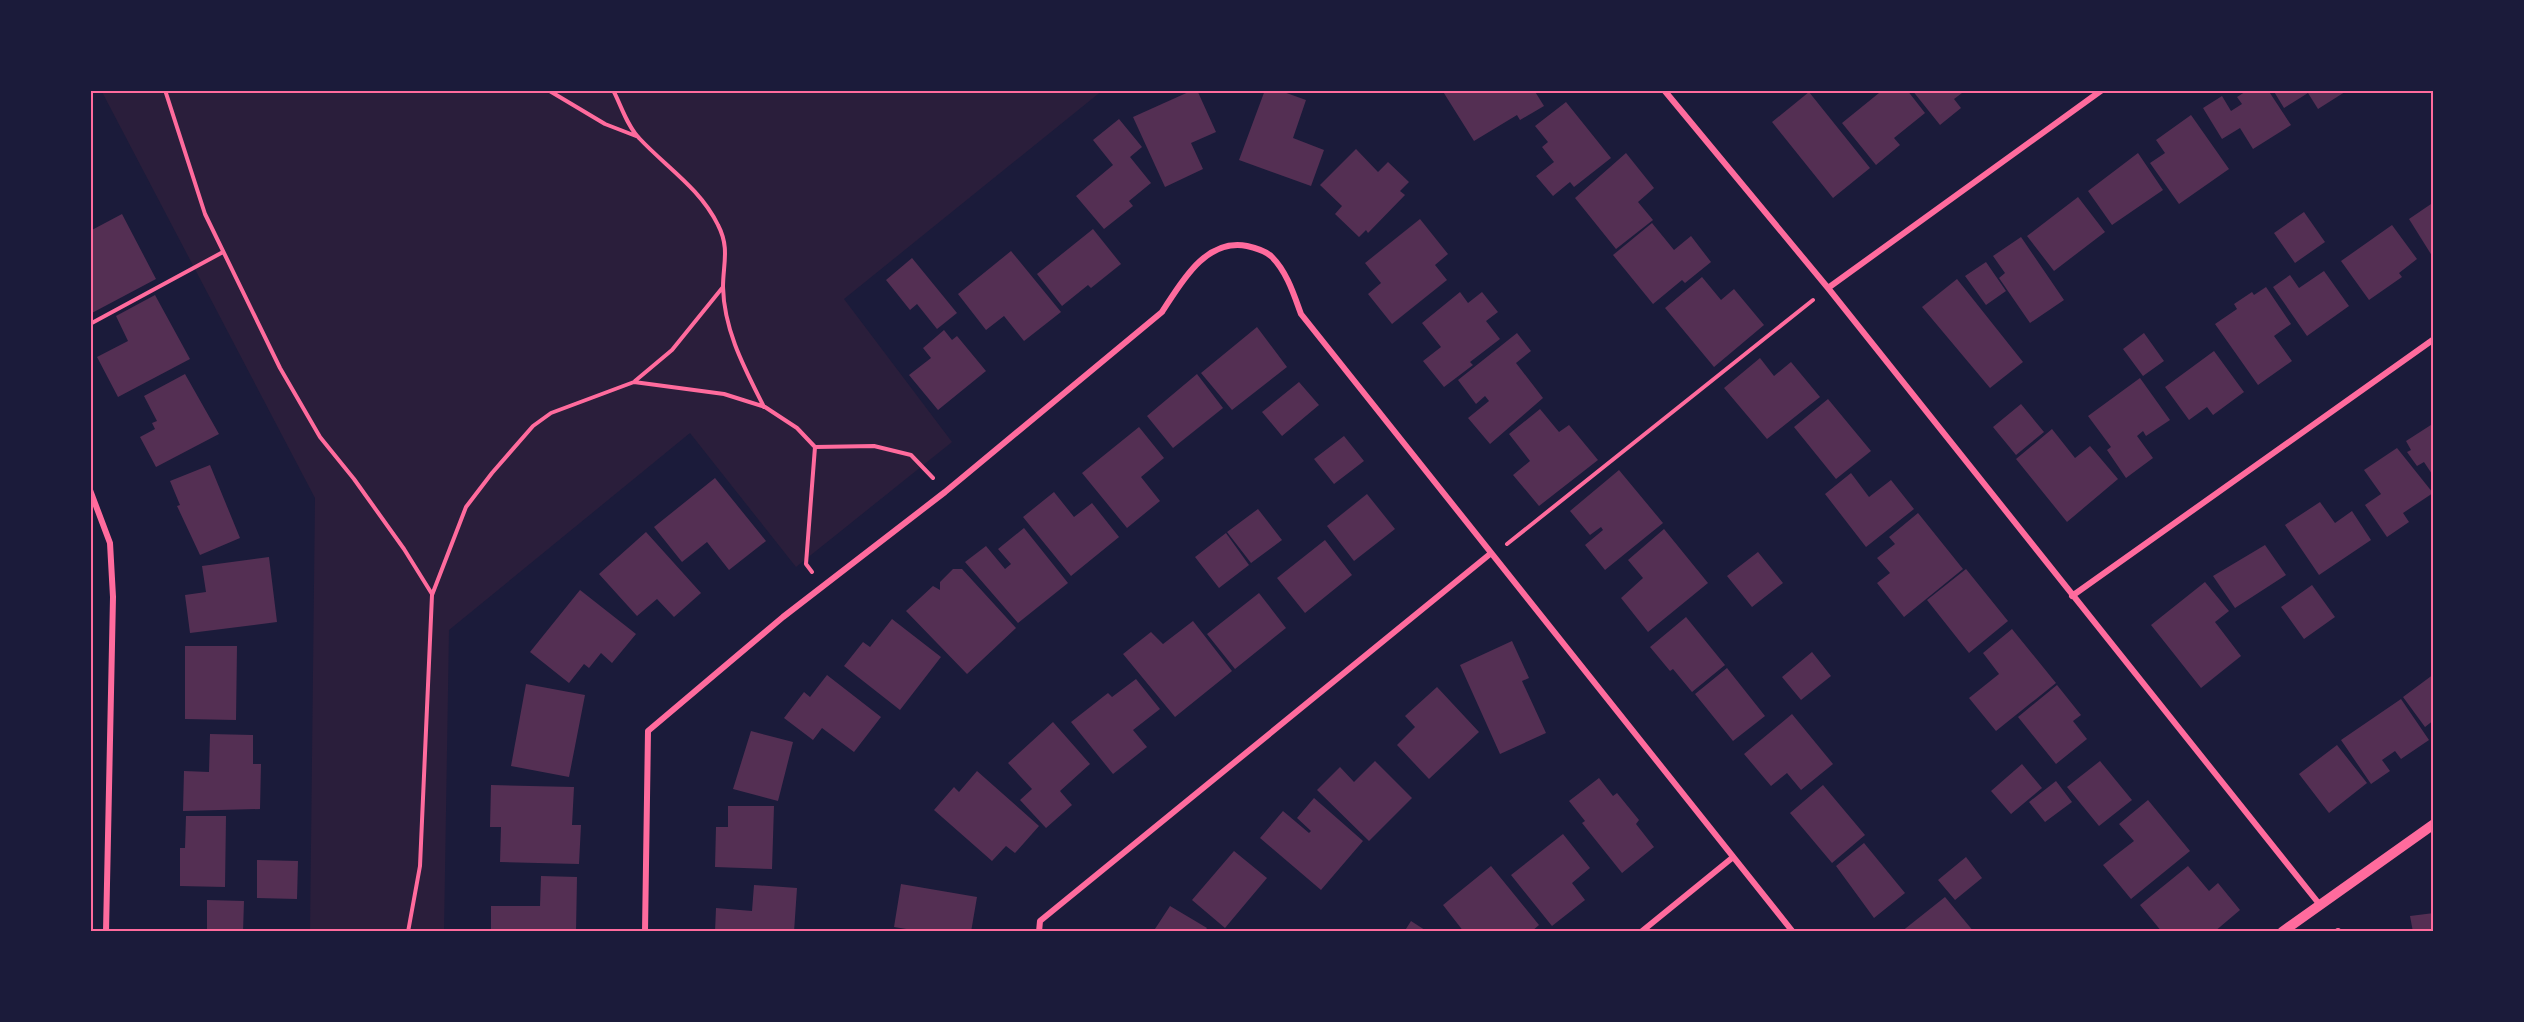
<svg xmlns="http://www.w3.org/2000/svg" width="2524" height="1022" font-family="'PT Serif',serif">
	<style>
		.green { fill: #2a1e3b }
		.building { fill: #542f53 }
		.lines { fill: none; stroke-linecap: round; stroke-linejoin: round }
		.path { stroke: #ff6b9d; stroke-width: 4 }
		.minor { stroke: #ff6b9d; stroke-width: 6 }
		.tertiary { stroke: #ff6b9d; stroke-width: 10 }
		.neatline { fill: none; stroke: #ff6b9d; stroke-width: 2 }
	</style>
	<rect width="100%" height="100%" fill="#1b1b3a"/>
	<path class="green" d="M 101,90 L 1103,90 L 844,299 L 952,442 L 796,567 L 690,433 L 449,630 L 444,932 L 310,932 L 315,498 Z"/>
	<path class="building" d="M 1193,90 L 1197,90 L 1216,132 L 1191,143 L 1203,169 L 1165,187 L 1133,117 Z
		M 1265,90 L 1278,90 L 1306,100 L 1293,138 L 1324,150 L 1311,186 L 1239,160 Z
		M 1442,90 L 1534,90 L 1544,106 L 1520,120 L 1517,115 L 1474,141 Z
		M 1877,90 L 1907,90 L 1925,113 L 1894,138 L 1900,145 L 1876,165 L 1842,123 L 1879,93 Z
		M 1912,90 L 1966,90 L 1954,99 L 1961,108 L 1940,125 Z
		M 2248,90 L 2268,90 L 2291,125 L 2253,149 L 2240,128 L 2222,139 L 2203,108 L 2222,96 L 2231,111 L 2242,104 L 2237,97 Z
		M 2273,90 L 2348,90 L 2318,109 L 2308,93 L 2284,108 Z
		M 1809,92 L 1870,168 L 1833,198 L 1772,122 Z
		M 1566,102 L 1611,158 L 1574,187 L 1570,182 L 1553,196 L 1536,176 L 1554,162 L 1542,147 L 1548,142 L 1535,126 Z
		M 2191,115 L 2229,169 L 2179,204 L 2150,163 L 2165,153 L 2156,140 Z
		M 1119,119 L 1142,147 L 1130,157 L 1151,183 L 1129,201 L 1133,206 L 1104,229 L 1076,196 L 1113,165 L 1093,140 Z
		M 1356,149 L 1378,172 L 1388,162 L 1409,182 L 1400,191 L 1405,195 L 1368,233 L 1366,230 L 1359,237 L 1335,214 L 1342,206 L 1320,185 Z
		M 1626,153 L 1654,188 L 1638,202 L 1653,220 L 1616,249 L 1575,198 Z
		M 2138,153 L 2163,190 L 2112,225 L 2088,191 Z
		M 2078,197 L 2105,232 L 2054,271 L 2027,236 Z
		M 2434,202 L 2434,259 L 2409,219 Z
		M 2304,212 L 2325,242 L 2295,263 L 2274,233 Z
		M 122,214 L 156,279 L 90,314 L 90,231 Z
		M 1420,219 L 1448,254 L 1435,265 L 1447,280 L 1392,324 L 1368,294 L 1381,283 L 1365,263 Z
		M 1652,223 L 1674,250 L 1691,236 L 1711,262 L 1685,283 L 1682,280 L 1653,304 L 1613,255 Z
		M 2392,225 L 2417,259 L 2399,273 L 2402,277 L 2369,300 L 2341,261 Z
		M 1093,229 L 1121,264 L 1091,288 L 1088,285 L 1062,306 L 1037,274 Z
		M 2021,237 L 2064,300 L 2030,323 L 1999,278 L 2005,273 L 1993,256 Z
		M 1011,251 L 1061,312 L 1024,341 L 1004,316 L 986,330 L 958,294 Z
		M 912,258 L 957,313 L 937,329 L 917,304 L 910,310 L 886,280 Z
		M 1986,262 L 2006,291 L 1986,305 L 1965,276 Z
		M 2324,271 L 2349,306 L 2307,336 L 2273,287 L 2290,275 L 2299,288 Z
		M 1702,277 L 1721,300 L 1734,289 L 1764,325 L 1714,367 L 1665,308 Z
		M 1957,279 L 2023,362 L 1990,388 L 1922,307 Z
		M 2266,287 L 2291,324 L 2274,336 L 2292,361 L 2258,385 L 2215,324 L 2237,309 L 2234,304 L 2252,292 L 2254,295 Z
		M 1460,292 L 1468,303 L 1482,292 L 1498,312 L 1486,321 L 1500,339 L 1470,362 L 1473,365 L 1444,387 L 1423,361 L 1441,347 L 1422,323 Z
		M 155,295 L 190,359 L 118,397 L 97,357 L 128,341 L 116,316 Z
		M 1257,327 L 1287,367 L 1232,410 L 1201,373 Z
		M 944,330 L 952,340 L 957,336 L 986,371 L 938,410 L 909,375 L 931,358 L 923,348 Z
		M 1517,333 L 1531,351 L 1516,363 L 1543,398 L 1490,444 L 1468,418 L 1489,401 L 1485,396 L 1476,404 L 1458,380 Z
		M 2144,333 L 2164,361 L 2143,376 L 2123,349 Z
		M 2214,351 L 2244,392 L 2213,415 L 2207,407 L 2189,420 L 2165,387 Z
		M 1760,358 L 1774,376 L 1791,362 L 1820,397 L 1767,439 L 1724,388 Z
		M 185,374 L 219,434 L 156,467 L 140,437 L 155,429 L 152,423 L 157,421 L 144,396 Z
		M 1197,374 L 1223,408 L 1173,448 L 1147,416 Z
		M 2140,378 L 2170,420 L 2146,436 L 2143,431 L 2137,436 L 2153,458 L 2126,478 L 2107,450 L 2111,447 L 2088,416 Z
		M 1299,382 L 1319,405 L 1282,436 L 1262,412 Z
		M 1828,399 L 1871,451 L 1836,479 L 1794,427 Z
		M 2021,404 L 2044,432 L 2016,455 L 1993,427 Z
		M 1540,409 L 1559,432 L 1569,425 L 1598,460 L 1539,506 L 1513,475 L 1530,461 L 1509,434 Z
		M 2434,423 L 2434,477 L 2424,462 L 2417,466 L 2407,452 L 2411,450 L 2406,441 Z
		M 1139,427 L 1164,458 L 1141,477 L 1160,501 L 1127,528 L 1082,473 Z
		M 2052,429 L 2075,458 L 2090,446 L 2118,479 L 2067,522 L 2016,459 Z
		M 1344,436 L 1364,461 L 1334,484 L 1314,459 Z
		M 2397,448 L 2433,493 L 2403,513 L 2409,522 L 2387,537 L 2365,505 L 2381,494 L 2364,470 Z
		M 210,465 L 240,538 L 200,555 L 177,506 L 180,505 L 170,481 Z
		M 1619,470 L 1663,523 L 1605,570 L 1585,545 L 1603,530 L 1601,527 L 1590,535 L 1570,511 Z
		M 1851,473 L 1869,497 L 1891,480 L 1914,509 L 1866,547 L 1825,494 Z
		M 715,478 L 766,541 L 729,570 L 707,542 L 682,562 L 654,527 Z
		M 1054,492 L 1074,517 L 1092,503 L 1119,537 L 1071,576 L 1023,517 Z
		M 1367,494 L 1395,529 L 1354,561 L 1327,526 Z
		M 2320,502 L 2335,523 L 2352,511 L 2371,540 L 2319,575 L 2285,525 Z
		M 1258,509 L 1282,540 L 1251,563 L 1227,532 Z
		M 1918,513 L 1963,569 L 1904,617 L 1877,583 L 1890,573 L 1877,558 L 1895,544 L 1889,537 Z
		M 1024,528 L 1068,583 L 1018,623 L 965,562 L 986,546 L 1005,569 L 1011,564 L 998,549 Z
		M 1664,529 L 1708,583 L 1648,632 L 1621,598 L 1643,578 L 1628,560 Z
		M 646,532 L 701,593 L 674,617 L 657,599 L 637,616 L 599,574 Z
		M 1226,533 L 1249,565 L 1219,588 L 1195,557 Z
		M 1325,540 L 1352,575 L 1305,613 L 1277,578 Z
		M 2265,545 L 2286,575 L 2235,608 L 2213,576 Z
		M 1758,552 L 1783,583 L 1752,607 L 1727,576 Z
		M 269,557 L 277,622 L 190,633 L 185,595 L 206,592 L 202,566 Z
		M 953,569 L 962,569 L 1016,628 L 967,674 L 906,611 L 933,586 L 940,590 L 940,582 Z
		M 1966,569 L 2008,621 L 1969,653 L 1927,600 Z
		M 2205,582 L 2229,611 L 2215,622 L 2241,656 L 2201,688 L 2151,625 Z
		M 2312,585 L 2335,617 L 2304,639 L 2281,607 Z
		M 580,590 L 636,634 L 612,663 L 601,653 L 589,668 L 584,664 L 569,683 L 530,652 Z
		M 1259,593 L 1286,628 L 1235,669 L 1207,634 Z
		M 1686,617 L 1725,665 L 1692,692 L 1673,669 L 1670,671 L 1650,647 Z
		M 892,619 L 941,657 L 900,710 L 844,666 L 863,642 L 870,647 Z
		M 1193,621 L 1232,671 L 1175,717 L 1123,654 L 1151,632 L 1163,644 Z
		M 2012,629 L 2056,683 L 1996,731 L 1969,698 L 1999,674 L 1983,653 Z
		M 1512,641 L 1529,678 L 1522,681 L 1546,733 L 1500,754 L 1460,665 Z
		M 185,646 L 237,646 L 236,720 L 185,719 Z
		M 1812,652 L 1831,676 L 1801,700 L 1782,677 Z
		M 1727,668 L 1765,716 L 1733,741 L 1695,694 Z
		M 2434,674 L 2434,720 L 2425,727 L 2403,697 Z
		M 827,675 L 881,717 L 854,752 L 822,728 L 813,740 L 784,718 L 804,692 L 810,697 Z
		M 1136,679 L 1160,709 L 1133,730 L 1147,747 L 1113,774 L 1071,722 L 1108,693 L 1112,697 Z
		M 526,684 L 585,695 L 569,777 L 511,766 Z
		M 2057,685 L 2081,715 L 2073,721 L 2087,739 L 2056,764 L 2018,717 Z
		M 1437,687 L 1479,732 L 1429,779 L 1397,745 L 1415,727 L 1405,716 Z
		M 2401,699 L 2429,740 L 2401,759 L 2395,751 L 2382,760 L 2390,771 L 2371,784 L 2341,740 Z
		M 1792,714 L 1833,764 L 1801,790 L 1787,773 L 1771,786 L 1744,754 Z
		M 1053,722 L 1090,764 L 1060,791 L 1072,805 L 1046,828 L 1020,800 L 1032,789 L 1008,763 Z
		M 751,731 L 793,742 L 778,801 L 733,789 Z
		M 210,734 L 253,735 L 253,764 L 261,764 L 260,809 L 183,811 L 184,771 L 209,772 Z
		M 2337,745 L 2367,783 L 2329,813 L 2299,774 Z
		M 1375,761 L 1412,798 L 1369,841 L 1317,790 L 1340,767 L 1354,782 Z
		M 2100,761 L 2132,800 L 2099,826 L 2067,787 Z
		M 2022,764 L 2042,788 L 2011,814 L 1991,791 Z
		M 977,771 L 1039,826 L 1015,853 L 1006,846 L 992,861 L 934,810 L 954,787 L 959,792 Z
		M 1599,778 L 1613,796 L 1617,793 L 1639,820 L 1636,824 L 1654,847 L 1622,873 L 1582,823 L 1585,821 L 1569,801 Z
		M 2056,781 L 2072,802 L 2045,822 L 2029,802 Z
		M 491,785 L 574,787 L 572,825 L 581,825 L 579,864 L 500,862 L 501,827 L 490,827 Z
		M 1823,785 L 1865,835 L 1832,863 L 1790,813 Z
		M 1314,798 L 1363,841 L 1321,890 L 1260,838 L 1283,811 L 1309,833 L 1311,831 L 1297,818 Z
		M 2148,800 L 2190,851 L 2131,899 L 2103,865 L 2134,841 L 2119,824 Z
		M 728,806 L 774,806 L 772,869 L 715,867 L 716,827 L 728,827 Z
		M 186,816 L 226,816 L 225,887 L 180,886 L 180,848 L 185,848 Z
		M 1563,834 L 1590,868 L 1572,883 L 1585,900 L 1552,926 L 1511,875 Z
		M 1864,843 L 1905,893 L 1874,918 L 1836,866 Z
		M 1234,851 L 1267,878 L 1225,928 L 1192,900 Z
		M 1966,857 L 1982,878 L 1955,900 L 1938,880 Z
		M 257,860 L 298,861 L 297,899 L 257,898 Z
		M 1491,866 L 1539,925 L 1531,932 L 1464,932 L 1443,905 Z
		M 2188,866 L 2209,891 L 2218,883 L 2240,910 L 2214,932 L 2162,932 L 2140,905 Z
		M 541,876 L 577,877 L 576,932 L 491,932 L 491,906 L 540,906 Z
		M 901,884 L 977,897 L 971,932 L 925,932 L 894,927 Z
		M 754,885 L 797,888 L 794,932 L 715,932 L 716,908 L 752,911 Z
		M 1945,897 L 1974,932 L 1901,932 Z
		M 207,900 L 244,901 L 243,932 L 189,932 L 189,929 L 207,929 Z
		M 1170,906 L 1207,928 L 1204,932 L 1153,932 Z
		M 2434,913 L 2434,932 L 2413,932 L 2410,916 Z
		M 1411,921 L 1428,932 L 1404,932 Z"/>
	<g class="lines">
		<path class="path" d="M 165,90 L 205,214 L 280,368 L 320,437 L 354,479 L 404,549 L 432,594
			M 548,90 L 605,124 L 636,136
			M 613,90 C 621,105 627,126 639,138 C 666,167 700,188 718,225 C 730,248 723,264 723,287 C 724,331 745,369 764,407
			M 90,324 L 223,252
			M 635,381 L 672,350 L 723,287
			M 815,447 L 874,446 L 911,455 L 933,478
			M 1507,544 L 1813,300
			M 408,932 L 420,866 L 432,595 L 466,507 L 492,473 L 533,426 L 551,413 L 634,382 L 724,394 L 765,407 L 797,428 L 815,447 L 806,564 L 812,572"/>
		<path class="minor" d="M 1664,90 L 1828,288 L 2320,905
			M 1828,288 L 2102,90
			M 90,490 L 110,543 L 113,597 L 106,932
			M 2072,596 L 2434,339
			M 2338,931 L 2338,932
			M 645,932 L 648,731 L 783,617 L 945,492 L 1162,312 C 1181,283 1205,238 1247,246 C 1256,248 1266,251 1272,257 C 1287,272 1294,295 1301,314 L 1793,932
			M 1039,932 L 1040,921 L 1490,554
			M 1641,932 L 1732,858"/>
		<path class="tertiary" d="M 2282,932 L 2434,824"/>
	</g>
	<rect width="2524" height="1022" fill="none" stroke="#1b1b3a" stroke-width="183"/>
	<rect x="92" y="92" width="2340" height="838" class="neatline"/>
</svg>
